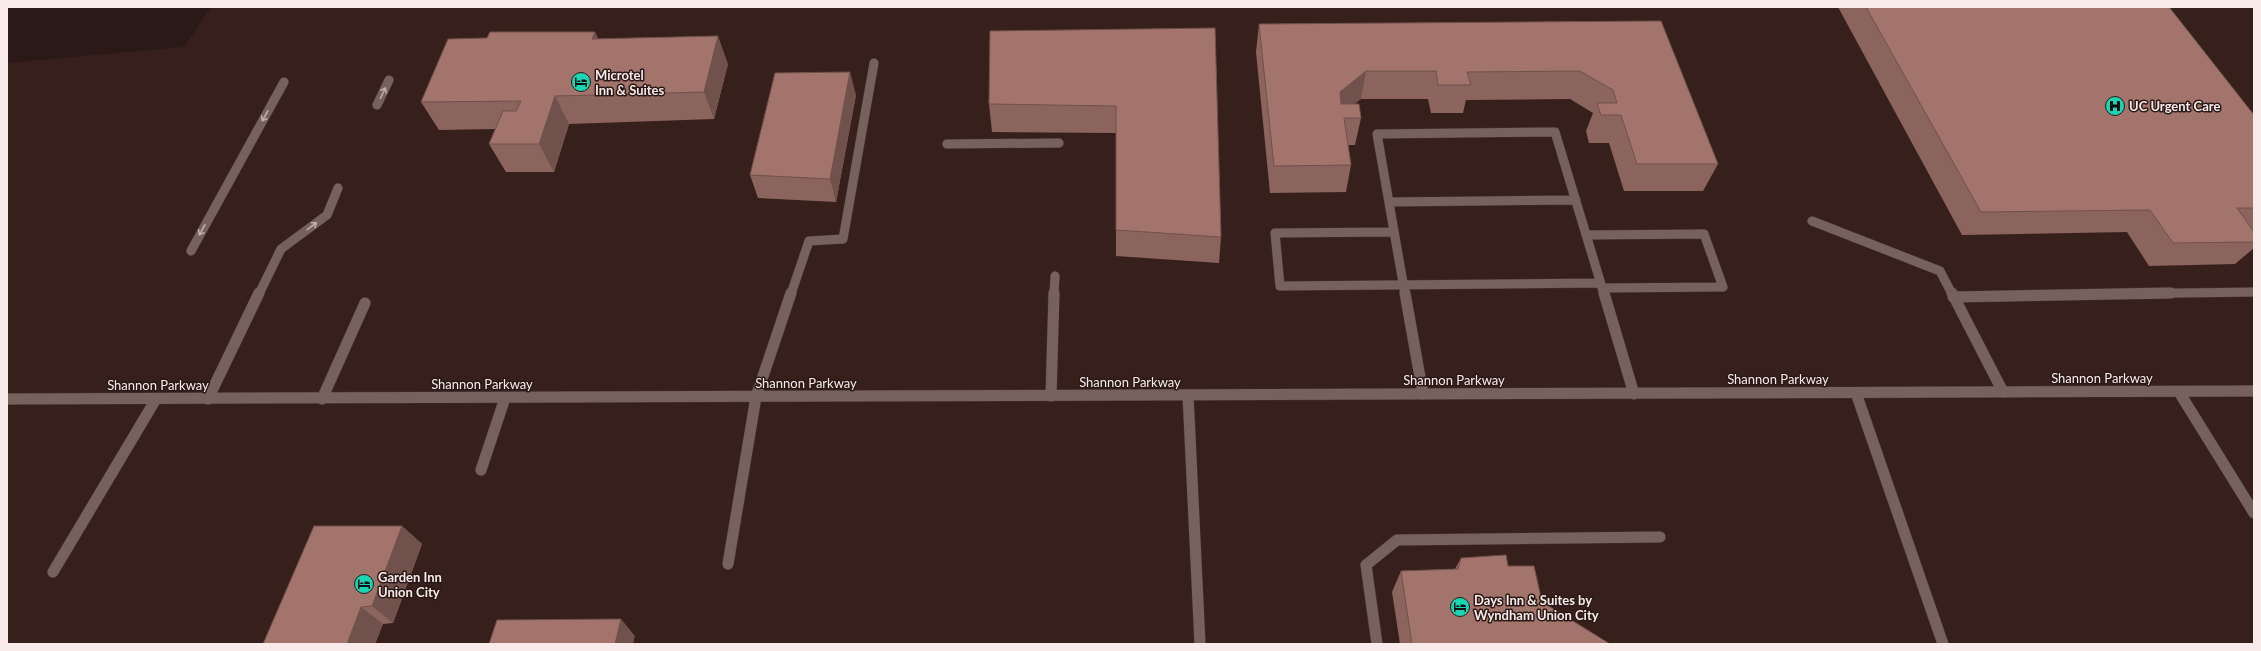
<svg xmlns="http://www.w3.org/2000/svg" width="2261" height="651" font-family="Lato,sans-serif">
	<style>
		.built { fill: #37201c }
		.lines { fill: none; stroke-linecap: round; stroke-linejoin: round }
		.service-far1-casing { stroke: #403331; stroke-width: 10 }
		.service-casing { stroke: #403331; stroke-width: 12 }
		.minor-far1-casing { stroke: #403331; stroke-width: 10 }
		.minor-casing { stroke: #403331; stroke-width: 12 }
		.tertiary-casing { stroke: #403331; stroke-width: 12 }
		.service-far1 { stroke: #76615d; stroke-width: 9 }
		.service { stroke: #76615d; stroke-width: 11 }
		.minor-far1 { stroke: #76615d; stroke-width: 9 }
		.minor { stroke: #76615d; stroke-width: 11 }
		.tertiary { stroke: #76615d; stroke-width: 11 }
		.wall { fill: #8b645d }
		.shaded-wall { fill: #71514c }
		.building { fill: #a2746c; stroke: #71514c }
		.oneway { stroke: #beadaa }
		.labels { text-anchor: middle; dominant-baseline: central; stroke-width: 3; stroke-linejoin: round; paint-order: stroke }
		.poi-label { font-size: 13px; font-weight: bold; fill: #f8ebe9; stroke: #2a1916; text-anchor: start }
		.street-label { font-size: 13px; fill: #f8ebe9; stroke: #2a1916 }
	</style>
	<rect width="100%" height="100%" fill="#2a1916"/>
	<path class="built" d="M 211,7 L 2254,7 L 2254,644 L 7,644 L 7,63 L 184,47 Z"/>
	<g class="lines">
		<defs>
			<path id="service-far1" d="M 377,105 L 389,80
				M 947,144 L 1059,143
				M 1812,221 L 1940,271 L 1952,294
				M 191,251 L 284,82
				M 259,294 L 281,249 L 327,215 L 338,188
				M 791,294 L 809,241 L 843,239 L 874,63
				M 1054,294 L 1055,276
				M 2111,294 L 2254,292"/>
			<path id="service" d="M 1952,293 L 2003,392
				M 1953,297 L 2171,293
				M 2179,392 L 2254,513
				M 1856,393 L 1943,644
				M 1188,395 L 1200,644
				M 1051,396 L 1054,293
				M 208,399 L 259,293
				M 322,399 L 365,303
				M 481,470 L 505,398
				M 728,564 L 756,397 L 791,293
				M 53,572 L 156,399
				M 1377,644 L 1366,565 L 1397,540 L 1660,537"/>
			<path id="minor-far1" d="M 1389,202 L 1576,200
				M 1394,232 L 1275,233 L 1280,286 L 1600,283
				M 1586,235 L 1704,234 L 1723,287 L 1602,288
				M 1405,294 L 1377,134 L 1555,132 L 1604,294"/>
			<path id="minor" d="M 1405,293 L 1423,394
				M 1604,293 L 1634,394"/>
			<path id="tertiary" d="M 7,399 L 2254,391"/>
		</defs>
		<use href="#service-far1" class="service-far1-casing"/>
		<use href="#service" class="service-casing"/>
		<use href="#minor-far1" class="minor-far1-casing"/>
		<use href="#minor" class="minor-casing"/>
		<use href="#tertiary" class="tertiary-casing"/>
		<use href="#service-far1" class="service-far1"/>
		<use href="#service" class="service"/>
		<use href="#minor-far1" class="minor-far1"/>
		<use href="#minor" class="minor"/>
		<use href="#tertiary" class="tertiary"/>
	</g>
	<path class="wall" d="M 1838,7 L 2169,7 L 2254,115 L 2254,231 L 2253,231 L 2254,232 L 2254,248 L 2235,264 L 2149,266 L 2127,232 L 1962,235 Z
		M 1661,21 L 1718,164 L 1703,191 L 1624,191 L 1609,143 L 1589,143 L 1586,131 L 1593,113 L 1570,99 L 1466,100 L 1463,113 L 1431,113 L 1428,99 L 1361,99 L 1354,104 L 1361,118 L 1355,145 L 1348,145 L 1351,165 L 1346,192 L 1270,193 L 1256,52 L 1259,24 Z
		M 1215,28 L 1221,237 L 1219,263 L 1116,256 L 1116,133 L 992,132 L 989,104 Z
		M 595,32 L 598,39 L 728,64 L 714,119 L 569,124 L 554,172 L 506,172 L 489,144 L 496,129 L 439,130 L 421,102 L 487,38 Z
		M 856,95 L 836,202 L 758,198 L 750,175 Z
		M 402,526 L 422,544 L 393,623 L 383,624 L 375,644 L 263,644 Z
		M 1461,558 L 1508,566 L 1542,602 L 1610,644 L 1400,644 L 1392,592 L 1401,571 L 1455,569 Z"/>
	<path class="shaded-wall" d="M 595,32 L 607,60 L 592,39 Z
		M 718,36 L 728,64 L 714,119 L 704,92 Z
		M 1366,71 L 1361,99 L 1334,119 L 1340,92 Z
		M 850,72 L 856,95 L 836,202 L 830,179 Z
		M 555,96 L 569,124 L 554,172 L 539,144 Z
		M 402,526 L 422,544 L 393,623 L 372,606 Z
		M 361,607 L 383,624 L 375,644 L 347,644 Z
		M 621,619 L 635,636 L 633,644 L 615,644 Z"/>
	<path class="building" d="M 1866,7 L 2169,7 L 2254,115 L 2254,208 L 2237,208 L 2254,232 L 2254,242 L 2173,243 L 2150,210 L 1981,212 Z
		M 1661,21 L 1718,164 L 1637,164 L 1621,115 L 1601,115 L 1597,103 L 1617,103 L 1613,90 L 1580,71 L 1467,72 L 1471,85 L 1438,85 L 1436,71 L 1366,71 L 1340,92 L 1341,104 L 1359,104 L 1361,118 L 1344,118 L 1351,165 L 1274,166 L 1259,24 Z
		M 1215,28 L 1221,237 L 1116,230 L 1116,106 L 989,104 L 990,31 Z
		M 490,32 L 595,32 L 592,39 L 718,36 L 704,92 L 555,96 L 539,144 L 489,144 L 503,111 L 516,111 L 521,101 L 421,102 L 448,39 L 487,38 Z
		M 850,72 L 830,179 L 750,175 L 775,73 Z
		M 314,526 L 402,526 L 372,606 L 361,607 L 347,644 L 263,644 Z
		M 1506,555 L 1508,566 L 1534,566 L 1542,602 L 1610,644 L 1412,644 L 1401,571 L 1458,569 L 1461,558 Z
		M 621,619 L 615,644 L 489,644 L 497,620 Z"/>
	<defs><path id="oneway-shaft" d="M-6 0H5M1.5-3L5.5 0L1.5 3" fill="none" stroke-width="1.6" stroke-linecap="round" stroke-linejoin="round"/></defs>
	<g class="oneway">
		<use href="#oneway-shaft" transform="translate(383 93) rotate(-64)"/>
		<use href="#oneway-shaft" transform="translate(265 116) rotate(119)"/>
		<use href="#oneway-shaft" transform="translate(312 226) rotate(-37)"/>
		<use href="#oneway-shaft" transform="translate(202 230) rotate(119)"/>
	</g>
	<defs>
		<symbol id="hotel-disc" viewBox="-11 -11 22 22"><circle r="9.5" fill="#19d5b2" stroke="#2a1916"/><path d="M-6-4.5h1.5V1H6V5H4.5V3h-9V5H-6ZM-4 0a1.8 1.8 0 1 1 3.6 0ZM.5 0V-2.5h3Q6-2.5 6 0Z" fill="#111"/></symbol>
		<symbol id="hospital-disc" viewBox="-11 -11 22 22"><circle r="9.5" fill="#19d5b2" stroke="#2a1916"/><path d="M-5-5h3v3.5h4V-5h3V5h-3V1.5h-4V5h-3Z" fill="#111"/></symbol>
	</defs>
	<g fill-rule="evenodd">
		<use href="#hotel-disc" x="570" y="71" width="22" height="22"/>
		<use href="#hospital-disc" x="2104" y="95" width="22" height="22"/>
		<use href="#hotel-disc" x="353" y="573" width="22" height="22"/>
		<use href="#hotel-disc" x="1449" y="596" width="22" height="22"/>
	</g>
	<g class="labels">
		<g class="poi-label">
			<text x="595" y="75">Microtel<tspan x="595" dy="15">Inn &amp; Suites</tspan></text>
			<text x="2129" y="106">UC Urgent Care</text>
			<text x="378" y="577">Garden Inn<tspan x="378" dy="15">Union City</tspan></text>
			<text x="1474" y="600">Days Inn &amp; Suites by<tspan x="1474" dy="15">Wyndham Union City</tspan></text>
		</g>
		<g class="street-label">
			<text x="2102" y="378">Shannon Parkway</text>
			<text x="1778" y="379">Shannon Parkway</text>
			<text x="1454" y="380">Shannon Parkway</text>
			<text x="1130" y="382">Shannon Parkway</text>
			<text x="806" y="383">Shannon Parkway</text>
			<text x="482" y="384">Shannon Parkway</text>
			<text x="158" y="385">Shannon Parkway</text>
		</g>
	</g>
	<rect width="2261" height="651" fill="none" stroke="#f8ebe9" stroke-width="16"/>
</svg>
